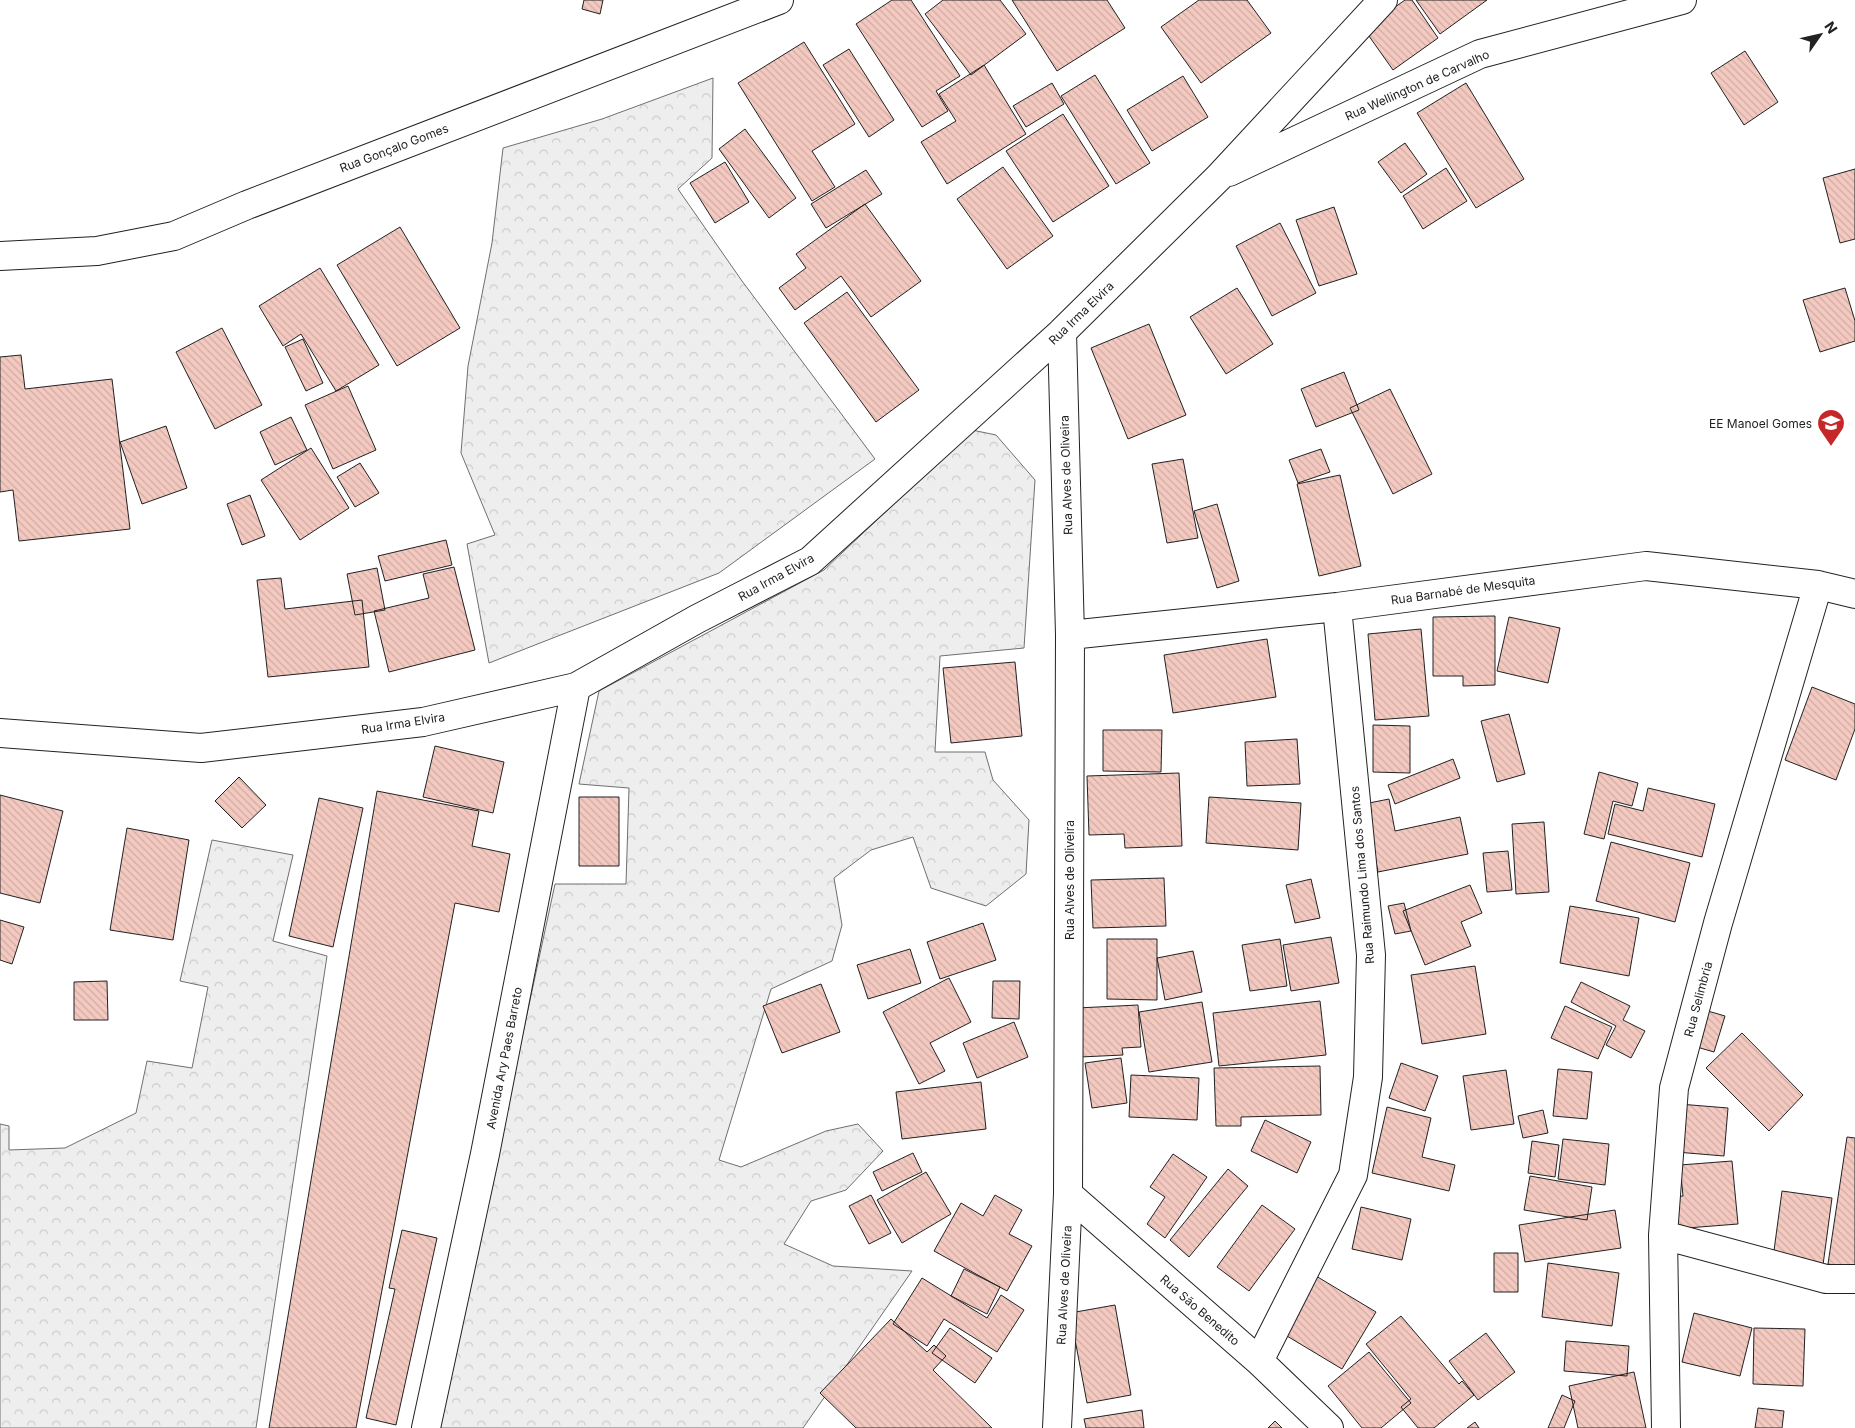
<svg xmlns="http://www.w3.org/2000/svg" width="1855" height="1428" font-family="Inter,sans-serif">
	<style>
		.forest { fill: url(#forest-crowns); stroke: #6f6f6f }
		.building { fill: url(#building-back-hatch); stroke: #222 }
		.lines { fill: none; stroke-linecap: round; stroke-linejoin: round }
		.street-casing { stroke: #222; stroke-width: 30 }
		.street { stroke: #fff; stroke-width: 28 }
		.labels { text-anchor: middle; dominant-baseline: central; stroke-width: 4; stroke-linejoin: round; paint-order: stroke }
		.street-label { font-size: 12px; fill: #222; stroke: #fff }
		.poi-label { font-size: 12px; fill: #222; stroke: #fff; text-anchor: end }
	</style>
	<defs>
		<pattern id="forest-crowns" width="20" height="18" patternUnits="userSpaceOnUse" patternTransform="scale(1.25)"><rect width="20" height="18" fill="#eee"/><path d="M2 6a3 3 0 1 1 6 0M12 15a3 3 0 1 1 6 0" fill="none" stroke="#ccc"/></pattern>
		<pattern id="building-back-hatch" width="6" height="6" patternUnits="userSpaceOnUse" patternTransform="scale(1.25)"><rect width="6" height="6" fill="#f3c9c0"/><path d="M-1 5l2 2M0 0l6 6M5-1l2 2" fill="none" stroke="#d0aca5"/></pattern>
	</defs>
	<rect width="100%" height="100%" fill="#fff"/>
	<path class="forest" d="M 713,78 L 712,158 L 678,189 L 742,281 L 875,459 L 719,573 L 489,663 L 467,544 L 495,535 L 461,453 L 468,366 L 492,243 L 503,148 L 602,119 Z
		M 972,430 L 996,435 L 1035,480 L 1024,648 L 940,656 L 935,752 L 985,752 L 993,780 L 1029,820 L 1026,874 L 986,906 L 931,888 L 913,837 L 871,850 L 834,878 L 842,925 L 832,961 L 771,989 L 719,1160 L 741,1167 L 826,1131 L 858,1124 L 883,1151 L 846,1190 L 811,1201 L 784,1244 L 833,1266 L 912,1271 L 803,1428 L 438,1428 L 555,884 L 626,884 L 629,788 L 579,784 L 599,691 L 824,570 Z
		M 212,840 L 293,855 L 273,941 L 327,956 L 256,1428 L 0,1428 L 0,1124 L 9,1126 L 9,1150 L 65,1148 L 136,1113 L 147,1061 L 192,1068 L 208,987 L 180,981 Z"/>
	<path class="building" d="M 584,0 L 603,0 L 600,14 L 582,9 Z
		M 892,0 L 911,0 L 960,76 L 936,91 L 948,111 L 922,127 L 856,24 Z
		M 943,0 L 1000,0 L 1026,34 L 971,75 L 925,14 Z
		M 1012,0 L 1107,0 L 1125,28 L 1057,71 Z
		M 1199,0 L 1247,0 L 1271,33 L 1201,83 L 1161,27 Z
		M 1405,0 L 1412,0 L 1438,38 L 1393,70 L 1364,29 Z
		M 1416,0 L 1487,0 L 1440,34 Z
		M 804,42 L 855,124 L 812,151 L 835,187 L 812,201 L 738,83 Z
		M 849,49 L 894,120 L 869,137 L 823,65 Z
		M 1745,51 L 1778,102 L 1744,125 L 1711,73 Z
		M 984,65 L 1026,134 L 947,184 L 921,142 L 956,121 L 939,94 Z
		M 1095,75 L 1150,163 L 1116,184 L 1061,96 Z
		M 1183,76 L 1208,117 L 1152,151 L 1127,110 Z
		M 1052,83 L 1064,104 L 1026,127 L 1013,106 Z
		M 1466,83 L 1524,179 L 1476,208 L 1417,113 Z
		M 1063,114 L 1109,186 L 1053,222 L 1006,151 Z
		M 745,129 L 796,198 L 769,218 L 719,149 Z
		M 1405,143 L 1427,174 L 1401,193 L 1378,162 Z
		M 725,162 L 749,202 L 715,223 L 690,183 Z
		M 1003,167 L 1053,236 L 1007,269 L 957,199 Z
		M 1446,168 L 1467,201 L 1423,229 L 1403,196 Z
		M 1855,169 L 1855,239 L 1840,243 L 1823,178 Z
		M 866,170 L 882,194 L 826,228 L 811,204 Z
		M 865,204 L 921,281 L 871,317 L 841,276 L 795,310 L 779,288 L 806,268 L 796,254 Z
		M 1334,207 L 1357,274 L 1319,286 L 1296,220 Z
		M 1280,223 L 1316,293 L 1272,316 L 1236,246 Z
		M 400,227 L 460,328 L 397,366 L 337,265 Z
		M 320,268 L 379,365 L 336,391 L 301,334 L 283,346 L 259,306 Z
		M 1237,288 L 1273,344 L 1226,374 L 1190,317 Z
		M 1845,288 L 1855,321 L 1855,341 L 1820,352 L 1803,300 Z
		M 847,292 L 919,390 L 876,422 L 804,323 Z
		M 1149,324 L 1186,415 L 1128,439 L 1091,348 Z
		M 222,328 L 262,405 L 215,429 L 176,352 Z
		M 303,339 L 323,383 L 306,391 L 285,347 Z
		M 21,355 L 25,389 L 112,379 L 130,529 L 19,541 L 13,490 L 0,492 L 0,357 Z
		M 1344,372 L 1359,410 L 1316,427 L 1301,389 Z
		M 348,386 L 376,450 L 333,469 L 305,405 Z
		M 1390,389 L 1432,474 L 1393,494 L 1350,408 Z
		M 291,417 L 307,450 L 275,465 L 260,432 Z
		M 166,426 L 187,488 L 142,504 L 120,442 Z
		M 311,448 L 349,508 L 300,540 L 261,480 Z
		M 1321,449 L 1330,472 L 1298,483 L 1289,460 Z
		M 1183,459 L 1198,538 L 1167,543 L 1152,464 Z
		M 360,463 L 379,493 L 355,507 L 337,477 Z
		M 1340,475 L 1361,566 L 1319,576 L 1297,484 Z
		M 250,495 L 265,536 L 242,545 L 227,504 Z
		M 1217,504 L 1239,581 L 1217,588 L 1194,511 Z
		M 446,540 L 452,565 L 385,581 L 378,556 Z
		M 454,567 L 475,650 L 389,672 L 374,611 L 429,598 L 423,574 Z
		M 377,568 L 385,610 L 355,615 L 347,574 Z
		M 281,578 L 285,609 L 362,600 L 369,667 L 268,677 L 257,580 Z
		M 1495,616 L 1495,685 L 1463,686 L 1463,676 L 1433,676 L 1433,617 Z
		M 1509,617 L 1560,628 L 1548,683 L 1497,671 Z
		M 1421,629 L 1429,716 L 1375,720 L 1368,634 Z
		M 1267,639 L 1276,697 L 1173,713 L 1164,655 Z
		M 1015,662 L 1022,736 L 951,743 L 943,668 Z
		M 1812,687 L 1855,704 L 1855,729 L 1836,780 L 1785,760 Z
		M 1509,714 L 1525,774 L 1497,782 L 1481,721 Z
		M 1373,725 L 1410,726 L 1410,773 L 1373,772 Z
		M 1103,730 L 1162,730 L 1161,772 L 1103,771 Z
		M 1297,739 L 1300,784 L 1247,786 L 1245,742 Z
		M 435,746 L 504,762 L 493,813 L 423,797 Z
		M 1453,759 L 1460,778 L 1395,804 L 1388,785 Z
		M 1599,772 L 1638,783 L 1632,806 L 1613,801 L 1604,839 L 1584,834 Z
		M 1179,773 L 1182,846 L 1125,848 L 1124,834 L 1089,835 L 1087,776 Z
		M 239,777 L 266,805 L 242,828 L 215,801 Z
		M 1648,788 L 1715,804 L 1702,857 L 1608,834 L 1615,804 L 1643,811 Z
		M 377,791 L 479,811 L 472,846 L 510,854 L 499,912 L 455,903 L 356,1428 L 269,1428 Z
		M 0,795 L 63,811 L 40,903 L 0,893 Z
		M 579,797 L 619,797 L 619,866 L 579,866 Z
		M 1209,797 L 1301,803 L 1298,850 L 1206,843 Z
		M 319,798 L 363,808 L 333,947 L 289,936 Z
		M 1389,799 L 1395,831 L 1460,817 L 1468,854 L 1378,872 L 1364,804 Z
		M 1544,822 L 1549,892 L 1516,894 L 1512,824 Z
		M 127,828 L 189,840 L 173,940 L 110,930 Z
		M 1611,842 L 1690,863 L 1675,922 L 1596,901 Z
		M 1508,851 L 1512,890 L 1487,892 L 1483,853 Z
		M 1164,878 L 1166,926 L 1093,928 L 1091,880 Z
		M 1311,879 L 1320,918 L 1295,923 L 1286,885 Z
		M 1470,885 L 1482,913 L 1461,922 L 1471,946 L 1425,965 L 1403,911 Z
		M 1404,903 L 1411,931 L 1395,934 L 1388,906 Z
		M 1570,906 L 1639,918 L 1629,976 L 1560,963 Z
		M 0,920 L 24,927 L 12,964 L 0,960 Z
		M 983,923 L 996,960 L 940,979 L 927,942 Z
		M 1331,937 L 1339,983 L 1291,991 L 1283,945 Z
		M 1107,939 L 1157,939 L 1157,1000 L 1107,999 Z
		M 1280,939 L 1287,986 L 1250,991 L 1242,945 Z
		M 910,949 L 921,983 L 868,999 L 857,965 Z
		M 1193,951 L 1202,992 L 1165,1000 L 1157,958 Z
		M 1475,966 L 1486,1034 L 1422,1044 L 1411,975 Z
		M 949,978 L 971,1022 L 930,1043 L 945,1071 L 919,1084 L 883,1012 Z
		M 107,981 L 108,1020 L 74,1020 L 74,982 Z
		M 993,981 L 1020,981 L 1019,1019 L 992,1018 Z
		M 1581,982 L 1630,1006 L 1623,1020 L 1645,1031 L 1631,1058 L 1606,1045 L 1616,1026 L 1571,1002 Z
		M 821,984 L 840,1032 L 782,1053 L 763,1006 Z
		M 1320,1001 L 1326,1055 L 1219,1066 L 1213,1013 Z
		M 1202,1002 L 1212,1062 L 1149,1072 L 1139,1012 Z
		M 1138,1005 L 1141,1047 L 1122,1048 L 1123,1055 L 1080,1057 L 1077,1008 Z
		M 1565,1006 L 1612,1027 L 1598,1059 L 1551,1038 Z
		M 1701,1009 L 1725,1016 L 1714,1052 L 1690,1045 Z
		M 1014,1022 L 1028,1057 L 977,1078 L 963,1043 Z
		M 1742,1033 L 1803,1095 L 1769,1131 L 1706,1068 Z
		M 1121,1058 L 1127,1103 L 1092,1108 L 1085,1063 Z
		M 1401,1063 L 1438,1076 L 1425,1111 L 1389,1098 Z
		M 1320,1066 L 1321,1115 L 1241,1117 L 1241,1126 L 1216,1126 L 1214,1068 Z
		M 1558,1069 L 1592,1072 L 1587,1119 L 1553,1116 Z
		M 1506,1070 L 1514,1124 L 1471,1130 L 1463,1076 Z
		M 1131,1075 L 1199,1078 L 1197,1120 L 1129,1117 Z
		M 981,1082 L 986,1129 L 902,1139 L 896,1092 Z
		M 1679,1104 L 1728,1108 L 1724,1156 L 1676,1152 Z
		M 1387,1107 L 1431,1118 L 1422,1157 L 1455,1165 L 1449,1191 L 1372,1173 Z
		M 1543,1110 L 1548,1133 L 1523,1138 L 1518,1116 Z
		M 1265,1120 L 1311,1142 L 1297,1173 L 1251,1151 Z
		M 1847,1137 L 1855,1138 L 1855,1268 L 1828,1264 Z
		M 1563,1139 L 1609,1144 L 1605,1185 L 1558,1179 Z
		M 1532,1141 L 1559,1145 L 1555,1177 L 1528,1173 Z
		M 913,1153 L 922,1172 L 882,1191 L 873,1172 Z
		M 1173,1154 L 1207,1177 L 1165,1238 L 1147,1224 L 1165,1197 L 1150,1187 Z
		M 1732,1161 L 1738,1224 L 1674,1229 L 1671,1197 L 1683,1196 L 1680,1165 Z
		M 1228,1169 L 1248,1186 L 1189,1257 L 1170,1240 Z
		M 926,1172 L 951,1214 L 902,1243 L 877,1200 Z
		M 1530,1176 L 1592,1187 L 1587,1220 L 1524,1210 Z
		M 1782,1191 L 1832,1198 L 1823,1265 L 1773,1258 Z
		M 871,1195 L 891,1233 L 869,1244 L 849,1206 Z
		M 995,1195 L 1022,1210 L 1009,1234 L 1032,1246 L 1007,1291 L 934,1251 L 961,1203 L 983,1216 Z
		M 1262,1205 L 1295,1229 L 1249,1291 L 1217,1267 Z
		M 1361,1207 L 1411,1219 L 1402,1260 L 1352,1249 Z
		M 1615,1210 L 1621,1248 L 1525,1262 L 1519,1225 Z
		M 402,1230 L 437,1238 L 396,1425 L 366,1418 L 395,1289 L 389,1288 Z
		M 1494,1253 L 1518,1253 L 1518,1292 L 1494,1292 Z
		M 1548,1263 L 1619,1273 L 1612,1326 L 1542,1317 Z
		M 964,1269 L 1000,1287 L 987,1314 L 951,1296 Z
		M 1316,1276 L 1376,1312 L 1342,1369 L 1282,1333 Z
		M 922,1278 L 987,1318 L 1001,1295 L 1024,1310 L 997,1352 L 944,1319 L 927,1346 L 893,1324 Z
		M 1115,1305 L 1131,1395 L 1087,1403 L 1070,1313 Z
		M 1694,1313 L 1752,1328 L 1740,1376 L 1682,1362 Z
		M 1401,1316 L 1459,1384 L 1462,1381 L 1474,1395 L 1434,1428 L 1418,1428 L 1401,1407 L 1411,1399 L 1366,1344 Z
		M 891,1319 L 927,1352 L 934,1345 L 946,1356 L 933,1370 L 992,1428 L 856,1428 L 820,1393 Z
		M 950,1328 L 992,1358 L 975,1383 L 932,1353 Z
		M 1754,1328 L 1805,1329 L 1803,1386 L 1753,1384 Z
		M 1486,1333 L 1515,1372 L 1478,1400 L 1449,1361 Z
		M 1566,1341 L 1629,1346 L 1627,1376 L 1564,1371 Z
		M 1369,1352 L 1411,1403 L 1381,1428 L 1362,1428 L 1328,1386 Z
		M 1634,1372 L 1646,1428 L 1578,1428 L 1569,1386 Z
		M 1562,1395 L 1575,1401 L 1564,1428 L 1548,1428 Z
		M 1758,1408 L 1784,1411 L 1782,1428 L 1755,1428 Z
		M 1142,1410 L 1144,1428 L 1086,1428 L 1084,1419 Z
		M 1275,1421 L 1282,1428 L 1268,1428 Z
		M 1475,1422 L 1479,1428 L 1467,1428 Z"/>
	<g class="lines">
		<defs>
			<path id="street" d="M 1229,172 L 1480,54 L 1682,0
				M 0,256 L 97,251 L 174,236 L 247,205 L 779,0
				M 1070,635 L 1337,607 L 1646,566 L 1818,585 L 1855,594
				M 0,733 L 201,748 L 423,722 L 576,687 L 697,619 L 810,561 L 1062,332 L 1219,177 L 1383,0
				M 1068,1194 L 1259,1361 L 1329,1428
				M 1663,1235 L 1826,1279 L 1855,1279
				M 1259,1361 L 1353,1175 L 1368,1077 L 1371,955 L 1337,607
				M 426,1428 L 485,1154 L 576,687
				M 1057,1428 L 1068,1194 L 1070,635 L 1062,332
				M 1666,1428 L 1663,1235 L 1674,1088 L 1718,923 L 1818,585"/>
		</defs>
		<use href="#street" class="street-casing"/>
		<use href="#street" class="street"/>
	</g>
	<defs>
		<symbol id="school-pin" viewBox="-11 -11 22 30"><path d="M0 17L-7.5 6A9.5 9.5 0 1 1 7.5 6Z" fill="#c62828" stroke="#fff"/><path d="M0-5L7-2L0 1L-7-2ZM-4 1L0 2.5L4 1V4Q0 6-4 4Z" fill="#fff"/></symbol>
	</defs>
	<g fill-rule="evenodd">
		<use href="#school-pin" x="1815" y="407" width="32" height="43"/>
	</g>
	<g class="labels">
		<g class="street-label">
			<text transform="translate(1417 85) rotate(-24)">Rua Wellington de Carvalho</text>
			<text transform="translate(394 148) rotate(-21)">Rua Gonçalo Gomes</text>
			<text transform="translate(1081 313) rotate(-44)">Rua Irma Elvira</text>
			<text transform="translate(1066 475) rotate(-92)">Rua Alves de Oliveira</text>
			<text transform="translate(776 577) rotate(-29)">Rua Irma Elvira</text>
			<text transform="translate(1463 590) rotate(-8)">Rua Barnabé de Mesquita</text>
			<text transform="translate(403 723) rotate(-9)">Rua Irma Elvira</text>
			<text transform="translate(1362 875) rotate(-95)">Rua Raimundo Lima dos Santos</text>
			<text transform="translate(1069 880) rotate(-90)">Rua Alves de Oliveira</text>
			<text transform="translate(1698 999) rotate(-75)">Rua Selimbria</text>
			<text transform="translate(504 1058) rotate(-79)">Avenida Ary Paes Barreto</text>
			<text transform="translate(1064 1285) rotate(-87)">Rua Alves de Oliveira</text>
			<text transform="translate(1200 1310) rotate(41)">Rua São Benedito</text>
		</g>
		<g class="poi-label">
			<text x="1812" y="423">EE Manoel Gomes</text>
		</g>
	</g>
	<g transform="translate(1820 35) rotate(56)" stroke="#ffffff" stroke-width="4" paint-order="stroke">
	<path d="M0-4L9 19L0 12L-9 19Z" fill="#222222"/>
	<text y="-8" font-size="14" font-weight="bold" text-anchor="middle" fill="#222222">N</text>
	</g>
</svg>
